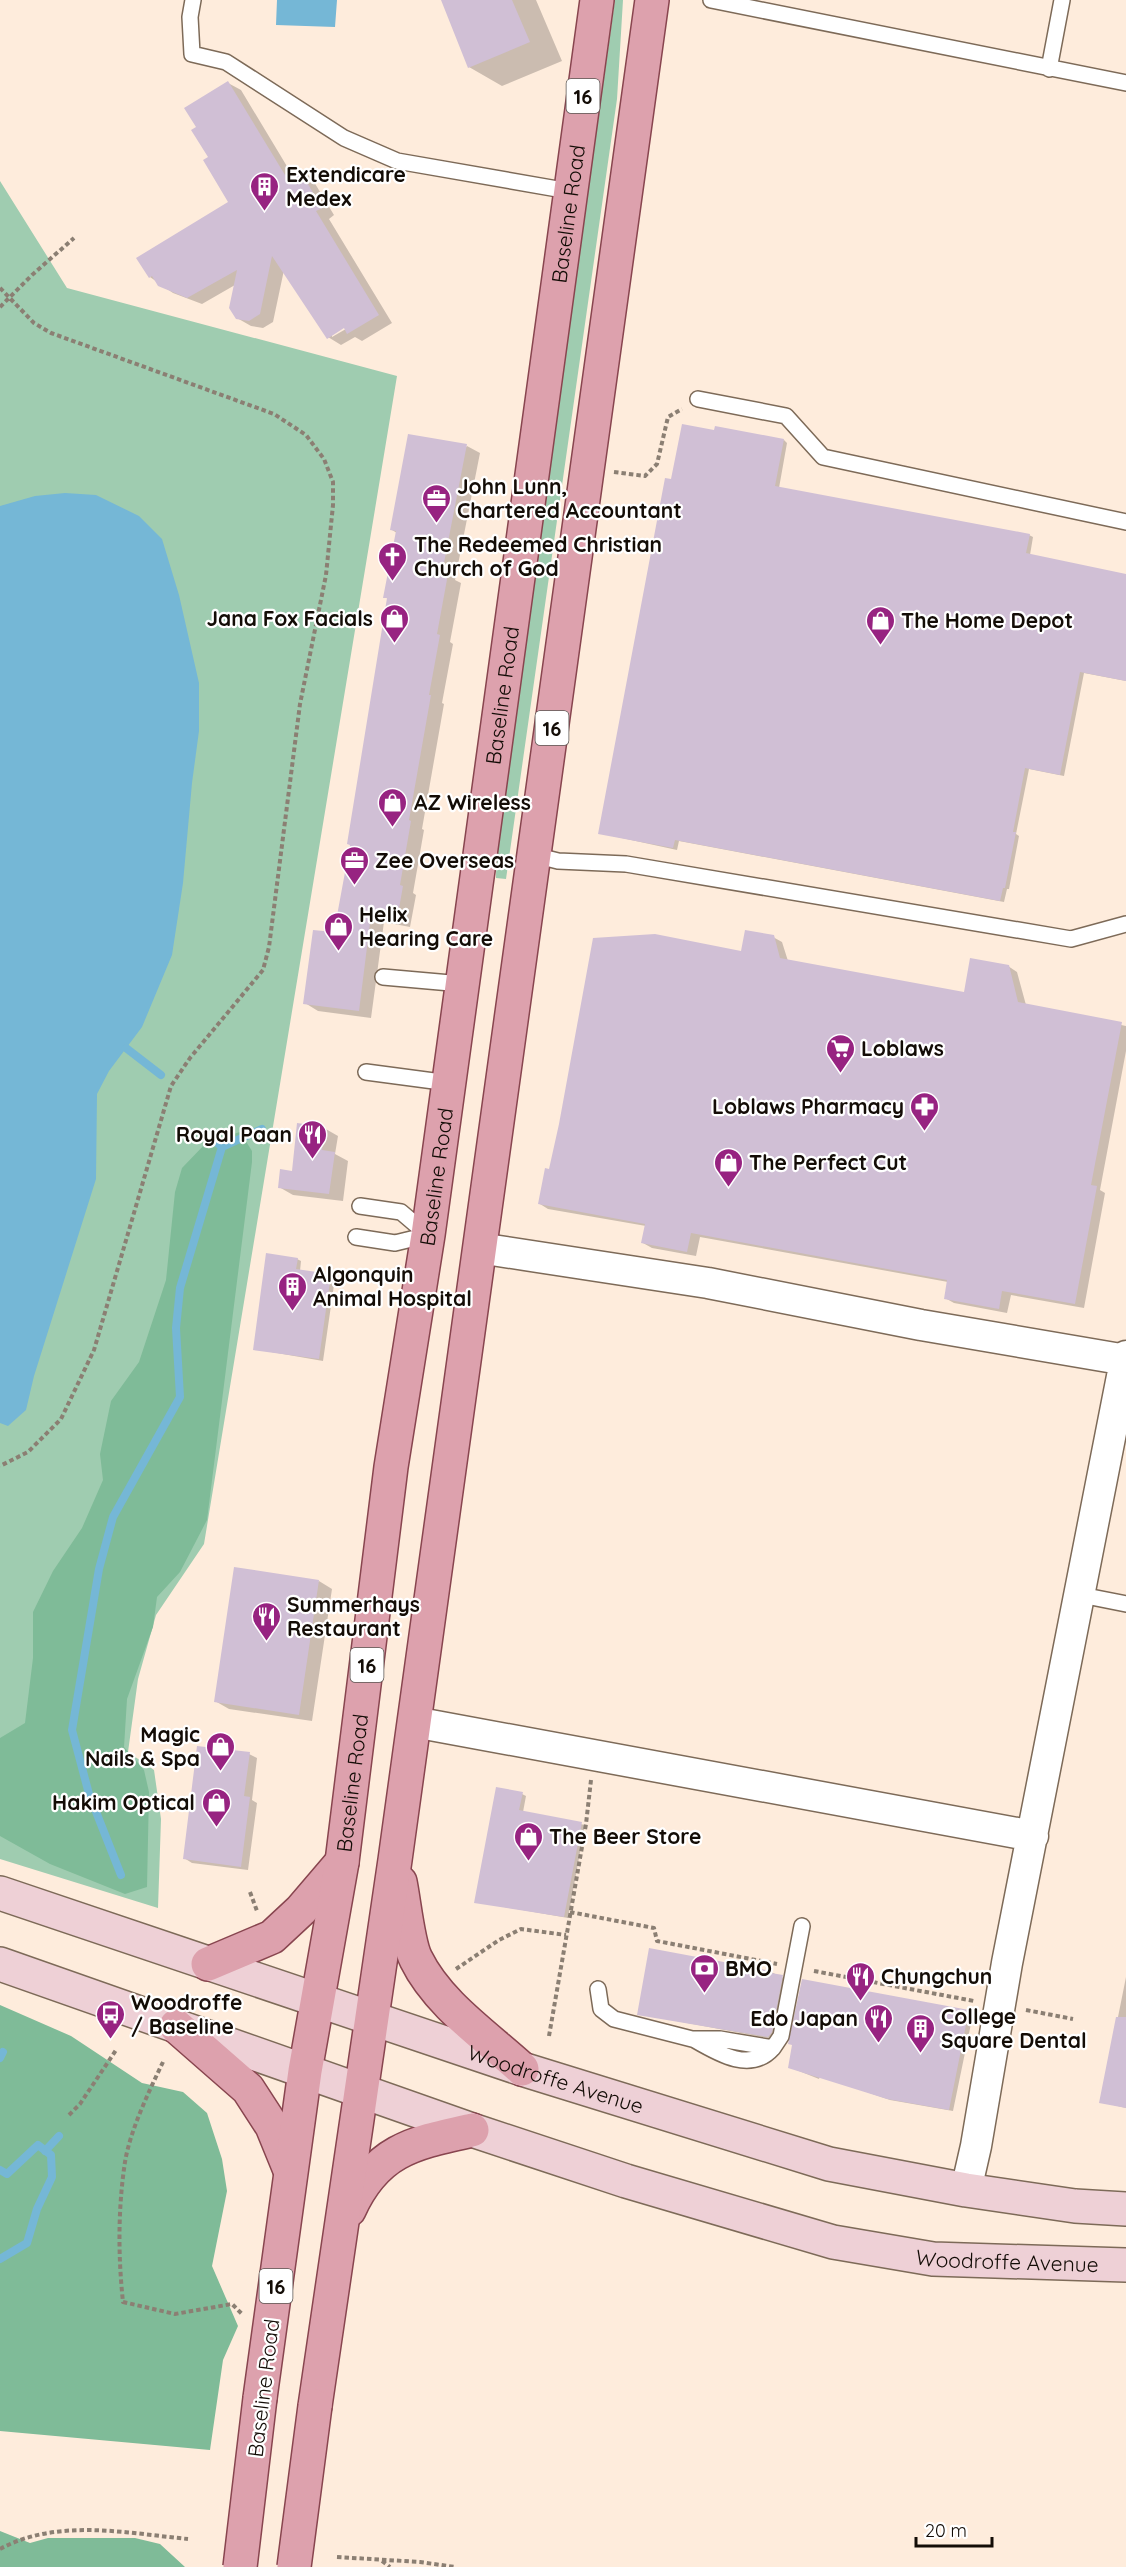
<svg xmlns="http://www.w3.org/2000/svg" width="1126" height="2567" font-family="Quicksand,sans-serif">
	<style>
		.green { fill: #9fccb0 }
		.forest { fill: #7fbb98 }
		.water { fill: #75b7d6 }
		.shadow { fill: #0003; fill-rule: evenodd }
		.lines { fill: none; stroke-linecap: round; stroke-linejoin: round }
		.stream { stroke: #75b7d6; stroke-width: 8 }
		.building { fill: #d0bfd5 }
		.service-casing { stroke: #7d6a58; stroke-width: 18 }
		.minor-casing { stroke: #7d6a58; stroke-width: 33 }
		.secondary-casing { stroke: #7d6a58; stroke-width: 36 }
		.primary-casing { stroke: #88454f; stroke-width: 36 }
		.path { stroke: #8b7f73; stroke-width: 4; stroke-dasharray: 4.5 3; stroke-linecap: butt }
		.service { stroke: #fff; stroke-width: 15 }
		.minor { stroke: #fff; stroke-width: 30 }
		.secondary { stroke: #eed0d6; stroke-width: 33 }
		.primary { stroke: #dda1ad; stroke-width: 33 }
		.primary-bridge-casing { stroke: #88454f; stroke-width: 36; stroke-linecap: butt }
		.primary-bridge { stroke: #dda1ad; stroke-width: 33 }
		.labels { text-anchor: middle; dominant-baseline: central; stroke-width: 4.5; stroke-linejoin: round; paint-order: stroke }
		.shield { fill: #fff; stroke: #5a5551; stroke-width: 1.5 }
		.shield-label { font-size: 20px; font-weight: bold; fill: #130c06 }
		.poi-label { font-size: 21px; font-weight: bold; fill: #130c06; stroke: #fff; text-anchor: start }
		.street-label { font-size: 21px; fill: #130c06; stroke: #fff }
	</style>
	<rect width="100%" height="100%" fill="#feecdc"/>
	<path class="green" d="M 615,0 L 623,0 L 617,99 L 506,879 L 496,878 L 497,828 Z
		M 0,181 L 67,288 L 397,376 L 204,1544 L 156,1615 L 138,1679 L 128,1752 L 154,1770 L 161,1819 L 158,1908 L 0,1859 Z"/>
	<path class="forest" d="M 240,1132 L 252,1151 L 252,1162 L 207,1520 L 180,1572 L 157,1597 L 153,1627 L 127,1699 L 124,1747 L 144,1770 L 149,1792 L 147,1887 L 125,1894 L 50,1864 L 0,1836 L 0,1738 L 25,1723 L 33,1658 L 33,1612 L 53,1571 L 82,1528 L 103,1480 L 100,1454 L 111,1401 L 139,1362 L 166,1280 L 175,1192 L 182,1168 L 207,1142 Z
		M 0,2005 L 71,2036 L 142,2083 L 183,2092 L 207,2113 L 222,2159 L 227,2191 L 212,2266 L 238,2326 L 223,2360 L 210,2450 L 0,2431 Z
		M 0,2531 L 30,2543 L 48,2538 L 135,2538 L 160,2544 L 185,2567 L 0,2567 Z"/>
	<path class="water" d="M 277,0 L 337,0 L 335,27 L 276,25 Z
		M 65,493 L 96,495 L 139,516 L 162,539 L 179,595 L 199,683 L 199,731 L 192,783 L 183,883 L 172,955 L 142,1027 L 109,1071 L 97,1094 L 96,1179 L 34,1376 L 26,1410 L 8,1426 L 0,1423 L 0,506 L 35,496 Z"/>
	<path class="shadow" d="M 442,0 L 536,0 L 562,61 L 502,86 L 469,67 Z
		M 228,83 L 241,90 L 291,173 L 298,169 L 311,177 L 334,215 L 329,219 L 392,323 L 362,341 L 355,337 L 341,345 L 328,337 L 284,270 L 273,322 L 263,328 L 251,326 L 237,318 L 235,285 L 202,304 L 173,293 L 150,277 L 230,203 L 198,128 ZM 349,323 L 351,326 L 332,337 L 332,334 Z
		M 784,440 L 787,443 L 779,488 L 1029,535 L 1033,537 L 1030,555 L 1126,575 L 1126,681 L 1084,673 L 1064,776 L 1029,769 L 1016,834 L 1019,836 L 1009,889 L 1007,889 L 1004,902 L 679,841 L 677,850 L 599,833 L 672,481 Z
		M 467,446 L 480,453 L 455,580 L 461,583 L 450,642 L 453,644 L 442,703 L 444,704 L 422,829 L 424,830 L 413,893 L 416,895 L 410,927 L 384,922 L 371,1018 L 318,1011 L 305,1003 L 336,934 L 351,845 L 388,599 L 385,597 L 397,533 L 392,530 Z
		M 773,937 L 782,942 L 788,961 L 965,993 L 1008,966 L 1017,972 L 1026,1005 L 1126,1026 L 1126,1051 L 1100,1190 L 1105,1193 L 1084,1308 L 1011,1295 L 1007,1313 L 954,1303 L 945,1298 L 948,1282 L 700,1237 L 696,1256 L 652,1248 L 643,1243 L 646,1226 L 548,1209 L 540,1204 L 550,1171 L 743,952 Z
		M 324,1128 L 338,1136 L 335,1154 L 348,1161 L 343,1201 L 293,1195 L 279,1187 L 293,1172 Z
		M 297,1259 L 301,1261 L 300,1271 L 335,1278 L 323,1361 L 254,1349 Z
		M 319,1581 L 332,1589 L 312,1721 L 229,1709 L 215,1701 Z
		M 249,1754 L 257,1758 L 252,1800 L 257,1803 L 248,1870 L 192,1863 L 184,1858 Z
		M 522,1794 L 526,1796 L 523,1812 L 585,1825 L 568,1918 L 476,1902 Z
		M 771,1972 L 786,1979 L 773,2039 L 639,2014 Z
		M 1126,1977 L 1126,2108 L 1101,2102 Z
		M 803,1981 L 973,2014 L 953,2111 L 890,2100 L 820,2076 L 819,2079 L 789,2067 Z"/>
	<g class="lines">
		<path class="stream" d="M 126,1048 L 161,1075
			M 206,1134 L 222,1147
			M 121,1875 L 89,1794 L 72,1730 L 99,1569 L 113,1517 L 180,1397 L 176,1328 L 180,1288 L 222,1147 L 262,1129
			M 0,2058 L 3,2052
			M 45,2151 L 59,2136
			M 0,2170 L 7,2174 L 38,2145 L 51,2155 L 52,2177 L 37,2209 L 27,2243 L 0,2259"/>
	</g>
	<path class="building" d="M 441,0 L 512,0 L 530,42 L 468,68 Z
		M 228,81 L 285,175 L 298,167 L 322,208 L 316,211 L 379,315 L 347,334 L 344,328 L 327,339 L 272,256 L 260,314 L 249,321 L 236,319 L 229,308 L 237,270 L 187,298 L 158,286 L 152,276 L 149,278 L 136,258 L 228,202 L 203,160 L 208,157 L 191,130 L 196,127 L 184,108 Z
		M 682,424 L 714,430 L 715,426 L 784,439 L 775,486 L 1030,534 L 1026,553 L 1126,574 L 1126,681 L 1080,672 L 1060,775 L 1025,768 L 1013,832 L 1016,832 L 1005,888 L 1003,888 L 1000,901 L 675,840 L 673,848 L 598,834 L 665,478 L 671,479 Z
		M 408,434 L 467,444 L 442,573 L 448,574 L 437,634 L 440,635 L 429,695 L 431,695 L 409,820 L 411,821 L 400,885 L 403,886 L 397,920 L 371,915 L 359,1011 L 303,1004 L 313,930 L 334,932 L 350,845 L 347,844 L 387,598 L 383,598 L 396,531 L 390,530 Z
		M 745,930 L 774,935 L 780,958 L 964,992 L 970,958 L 1009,965 L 1018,1002 L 1122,1022 L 1091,1185 L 1097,1186 L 1075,1304 L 1002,1291 L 999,1309 L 944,1299 L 947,1280 L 691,1233 L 687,1252 L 641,1243 L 645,1224 L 538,1204 L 545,1168 L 549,1169 L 559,1124 L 593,938 L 655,934 L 741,951 Z
		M 297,1123 L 325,1127 L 322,1150 L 335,1152 L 329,1194 L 278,1188 L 280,1169 L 292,1171 Z
		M 266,1253 L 298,1258 L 296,1269 L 331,1274 L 319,1359 L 253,1350 Z
		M 234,1567 L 319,1580 L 299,1715 L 214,1702 Z
		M 197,1746 L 250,1752 L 244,1796 L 250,1797 L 241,1867 L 183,1859 Z
		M 496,1787 L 523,1792 L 519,1810 L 582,1822 L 564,1917 L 474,1903 Z
		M 649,1948 L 772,1971 L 771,1973 L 783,1975 L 772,2032 L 768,2037 L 637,2015 Z
		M 802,1979 L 969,2010 L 949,2110 L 887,2099 L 788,2068 L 792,2045 L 788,2044 Z
		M 1116,2017 L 1126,2017 L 1126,2108 L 1099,2103 Z"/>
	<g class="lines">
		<defs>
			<path id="service" d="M 193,0 L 190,17 L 192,54 L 226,62 L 344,138 L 397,161 L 569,191
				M 711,0 L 1126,83
				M 1049,69 L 1062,0
				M 698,399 L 786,416 L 823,457 L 1126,522
				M 534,855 L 558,861 L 626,864 L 1071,939 L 1126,924
				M 383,977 L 462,984
				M 366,1072 L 449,1083
				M 360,1206 L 401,1212 L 428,1235
				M 356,1237 L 395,1243 L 428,1235
				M 1081,1595 L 1126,1604
				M 598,1989 L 601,2009 L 614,2019 L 692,2039 L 720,2039 L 773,2048 L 781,2036 L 802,1926
				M 695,2040 C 719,2054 751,2073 773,2048"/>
			<path id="minor" d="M 479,1248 L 708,1283 L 921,1325 L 1126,1360
				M 414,1722 L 1033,1836
				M 966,2190 L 976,2146 L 1007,1963 L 1126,1356"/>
			<g id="secondary">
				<path id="s1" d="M 0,1893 L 522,2069 L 829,2164 L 966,2190 L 1075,2206 L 1126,2209"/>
				<path id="s2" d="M 0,1964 L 472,2130 L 626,2181 L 833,2242 L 933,2259 L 1126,2265"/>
			</g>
			<g id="primary">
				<path d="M 400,1882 C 404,1901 408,1944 416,1959 C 438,2004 486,2036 522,2069"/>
				<path d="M 208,1964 L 272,1937 L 301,1910 L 342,1862"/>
				<path d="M 176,2026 L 248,2089 L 272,2126 L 290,2170"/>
				<path d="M 349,2210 C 376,2150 413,2143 472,2130"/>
				<path id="s3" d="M 260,2398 L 305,2071 L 342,1862 L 391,1467 L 428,1235 L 597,0"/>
				<path d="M 315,2406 L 395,1860 L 652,0"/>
			</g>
		</defs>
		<use href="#service" class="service-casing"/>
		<use href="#minor" class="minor-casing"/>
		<use href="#secondary" class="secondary-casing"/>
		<use href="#primary" class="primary-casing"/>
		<path class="path" d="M 0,288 L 34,323 L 51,333 L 274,414 L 306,435 L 324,459 L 333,482 L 333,505 L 326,575 L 300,704 L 269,947 L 263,970 L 190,1058 L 171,1086 L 94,1350 L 61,1419 L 28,1452 L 0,1466
			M 0,307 L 32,275 L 74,238
			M 614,472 L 645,476 L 657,464 L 668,417 L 682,409
			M 250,1892 L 257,1911
			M 570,1912 L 654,1928 L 657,1941 L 777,1964
			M 456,1969 L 499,1940 L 521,1929 L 566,1935
			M 814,1971 L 974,2001
			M 1026,2010 L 1073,2019
			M 549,2036 L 586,1824 L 591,1780
			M 163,2062 C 149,2091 130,2131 125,2162 C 118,2208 118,2256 123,2302 L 175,2314 L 232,2304 L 243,2315
			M 69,2115 L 80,2104 L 116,2050
			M 0,2549 C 57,2518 126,2533 188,2539
			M 337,2557 L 420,2562 L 455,2567
			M 382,2561 L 390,2567"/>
		<use href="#service" class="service"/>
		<use href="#minor" class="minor"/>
		<use href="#secondary" class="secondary"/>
		<use href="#primary" class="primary"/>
		<defs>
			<path id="primary-bridge" d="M 240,2567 L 260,2398
				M 294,2567 L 315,2406"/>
		</defs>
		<use href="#primary-bridge" class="primary-bridge-casing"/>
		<use href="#primary-bridge" class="primary-bridge"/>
	</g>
	<defs>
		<symbol id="building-pin" viewBox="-11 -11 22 30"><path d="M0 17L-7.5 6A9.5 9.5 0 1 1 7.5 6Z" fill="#972381" stroke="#fff"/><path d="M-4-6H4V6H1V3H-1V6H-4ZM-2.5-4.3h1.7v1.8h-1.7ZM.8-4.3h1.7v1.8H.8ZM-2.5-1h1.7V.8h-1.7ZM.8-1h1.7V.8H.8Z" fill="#fff"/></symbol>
		<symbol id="office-pin" viewBox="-11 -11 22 30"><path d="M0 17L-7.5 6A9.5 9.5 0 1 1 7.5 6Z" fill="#972381" stroke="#fff"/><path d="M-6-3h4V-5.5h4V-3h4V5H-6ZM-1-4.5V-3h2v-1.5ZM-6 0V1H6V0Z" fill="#fff"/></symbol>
		<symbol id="church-pin" viewBox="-11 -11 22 30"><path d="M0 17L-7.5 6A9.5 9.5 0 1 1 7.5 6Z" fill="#972381" stroke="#fff"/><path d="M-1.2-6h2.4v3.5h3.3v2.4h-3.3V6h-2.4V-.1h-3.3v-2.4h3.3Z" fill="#fff"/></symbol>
		<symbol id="shop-pin" viewBox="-11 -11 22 30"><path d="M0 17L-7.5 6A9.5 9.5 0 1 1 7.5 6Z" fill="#972381" stroke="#fff"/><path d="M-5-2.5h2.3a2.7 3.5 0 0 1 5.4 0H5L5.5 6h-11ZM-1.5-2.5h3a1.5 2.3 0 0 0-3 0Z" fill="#fff"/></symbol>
		<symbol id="supermarket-pin" viewBox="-11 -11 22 30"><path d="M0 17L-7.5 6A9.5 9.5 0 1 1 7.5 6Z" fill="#972381" stroke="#fff"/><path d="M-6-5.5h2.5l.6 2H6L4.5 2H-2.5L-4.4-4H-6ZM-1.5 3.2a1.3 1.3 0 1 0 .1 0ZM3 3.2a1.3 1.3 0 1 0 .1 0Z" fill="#fff"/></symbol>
		<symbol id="pharmacy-pin" viewBox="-11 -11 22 30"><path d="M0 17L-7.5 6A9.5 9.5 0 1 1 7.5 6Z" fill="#972381" stroke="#fff"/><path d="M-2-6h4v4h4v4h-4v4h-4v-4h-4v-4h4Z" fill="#fff"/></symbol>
		<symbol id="restaurant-pin" viewBox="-11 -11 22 30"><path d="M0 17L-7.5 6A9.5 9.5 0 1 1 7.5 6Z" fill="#972381" stroke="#fff"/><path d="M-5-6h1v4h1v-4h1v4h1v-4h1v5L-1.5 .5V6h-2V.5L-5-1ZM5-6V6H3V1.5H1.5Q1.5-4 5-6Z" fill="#fff"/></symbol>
		<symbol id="bank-pin" viewBox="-11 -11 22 30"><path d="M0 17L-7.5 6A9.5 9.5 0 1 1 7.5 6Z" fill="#972381" stroke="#fff"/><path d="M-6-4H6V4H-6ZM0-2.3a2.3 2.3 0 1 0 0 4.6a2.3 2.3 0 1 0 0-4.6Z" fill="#fff"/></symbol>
		<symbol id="bus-pin" viewBox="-11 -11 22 30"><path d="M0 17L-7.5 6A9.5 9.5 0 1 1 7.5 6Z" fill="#972381" stroke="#fff"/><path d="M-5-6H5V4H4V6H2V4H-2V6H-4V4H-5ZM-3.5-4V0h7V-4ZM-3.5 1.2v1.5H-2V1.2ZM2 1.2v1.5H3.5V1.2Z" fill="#fff"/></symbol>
	</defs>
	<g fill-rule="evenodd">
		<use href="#building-pin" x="248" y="170" width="33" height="45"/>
		<use href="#office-pin" x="420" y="482" width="33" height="45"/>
		<use href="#church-pin" x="376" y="540" width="33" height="45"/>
		<use href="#shop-pin" x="378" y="602" width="33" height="45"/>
		<use href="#shop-pin" x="864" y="604" width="33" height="45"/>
		<use href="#shop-pin" x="376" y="786" width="33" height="45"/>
		<use href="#office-pin" x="338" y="844" width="33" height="45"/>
		<use href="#shop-pin" x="322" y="910" width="33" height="45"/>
		<use href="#supermarket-pin" x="824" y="1032" width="33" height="45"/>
		<use href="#pharmacy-pin" x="908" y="1090" width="33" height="45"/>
		<use href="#restaurant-pin" x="296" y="1118" width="33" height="45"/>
		<use href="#shop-pin" x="712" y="1146" width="33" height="45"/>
		<use href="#building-pin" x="276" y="1270" width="33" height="45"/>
		<use href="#restaurant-pin" x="250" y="1600" width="33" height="45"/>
		<use href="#shop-pin" x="204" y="1730" width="33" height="45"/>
		<use href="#shop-pin" x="200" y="1786" width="33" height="45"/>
		<use href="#shop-pin" x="512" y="1820" width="33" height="45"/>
		<use href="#bank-pin" x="688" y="1952" width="33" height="45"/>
		<use href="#restaurant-pin" x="844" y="1960" width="33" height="45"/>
		<use href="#bus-pin" x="94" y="1998" width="33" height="45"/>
		<use href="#restaurant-pin" x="862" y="2002" width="33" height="45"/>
		<use href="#building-pin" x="904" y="2012" width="33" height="45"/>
	</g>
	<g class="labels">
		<g class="shield">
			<rect x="566.5" y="79" width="33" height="34" rx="4.5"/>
			<rect x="535.5" y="711" width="33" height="34" rx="4.5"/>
			<rect x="350.5" y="1648" width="33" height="34" rx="4.5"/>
			<rect x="259.5" y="2269" width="33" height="34" rx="4.5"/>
		</g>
		<g class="shield-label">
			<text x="583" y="96">16</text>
			<text x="552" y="728">16</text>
			<text x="367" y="1665">16</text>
			<text x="276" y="2286">16</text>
		</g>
		<g class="poi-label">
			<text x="286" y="174">Extendicare<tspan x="286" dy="24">Medex</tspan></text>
			<text x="457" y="486">John Lunn,<tspan x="457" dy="24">Chartered Accountant</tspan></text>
			<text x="414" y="544">The Redeemed Christian<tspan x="414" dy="24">Church of God</tspan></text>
			<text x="373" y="618" text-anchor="end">Jana Fox Facials</text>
			<text x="901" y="620">The Home Depot</text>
			<text x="414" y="802">AZ Wireless</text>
			<text x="375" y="860">Zee Overseas</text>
			<text x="359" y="914">Helix<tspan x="359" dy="24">Hearing Care</tspan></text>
			<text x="861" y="1048">Loblaws</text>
			<text x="904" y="1106" text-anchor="end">Loblaws Pharmacy</text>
			<text x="292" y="1134" text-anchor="end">Royal Paan</text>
			<text x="749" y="1162">The Perfect Cut</text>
			<text x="313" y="1274">Algonquin<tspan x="313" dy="24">Animal Hospital</tspan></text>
			<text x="287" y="1604">Summerhays<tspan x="287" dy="24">Restaurant</tspan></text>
			<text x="200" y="1734" text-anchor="end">Magic<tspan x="200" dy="24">Nails &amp; Spa</tspan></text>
			<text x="195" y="1802" text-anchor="end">Hakim Optical</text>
			<text x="549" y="1836">The Beer Store</text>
			<text x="725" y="1968">BMO</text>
			<text x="881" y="1976">Chungchun</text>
			<text x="131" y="2002">Woodroffe<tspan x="131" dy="24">/ Baseline</tspan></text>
			<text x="941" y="2016">College<tspan x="941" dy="24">Square Dental</tspan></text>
			<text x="858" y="2018" text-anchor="end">Edo Japan</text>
		</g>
		<g class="street-label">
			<text stroke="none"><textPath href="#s3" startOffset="2206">Baseline Road</textPath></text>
			<text stroke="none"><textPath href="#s3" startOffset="1720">Baseline Road</textPath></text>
			<text stroke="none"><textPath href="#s3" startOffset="1234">Baseline Road</textPath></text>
			<text stroke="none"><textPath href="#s3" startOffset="622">Baseline Road</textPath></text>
			<text stroke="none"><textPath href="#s1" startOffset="586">Woodroffe Avenue</textPath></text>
			<text stroke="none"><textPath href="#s2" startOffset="1054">Woodroffe Avenue</textPath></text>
			<text transform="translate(263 2388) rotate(-83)">Baseline Road</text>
		</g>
	</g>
	<path d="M916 2537v9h76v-9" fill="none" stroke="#130c06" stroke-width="3"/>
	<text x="925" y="2537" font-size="18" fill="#130c06" stroke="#ffffff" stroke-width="4.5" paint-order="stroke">20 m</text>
</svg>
